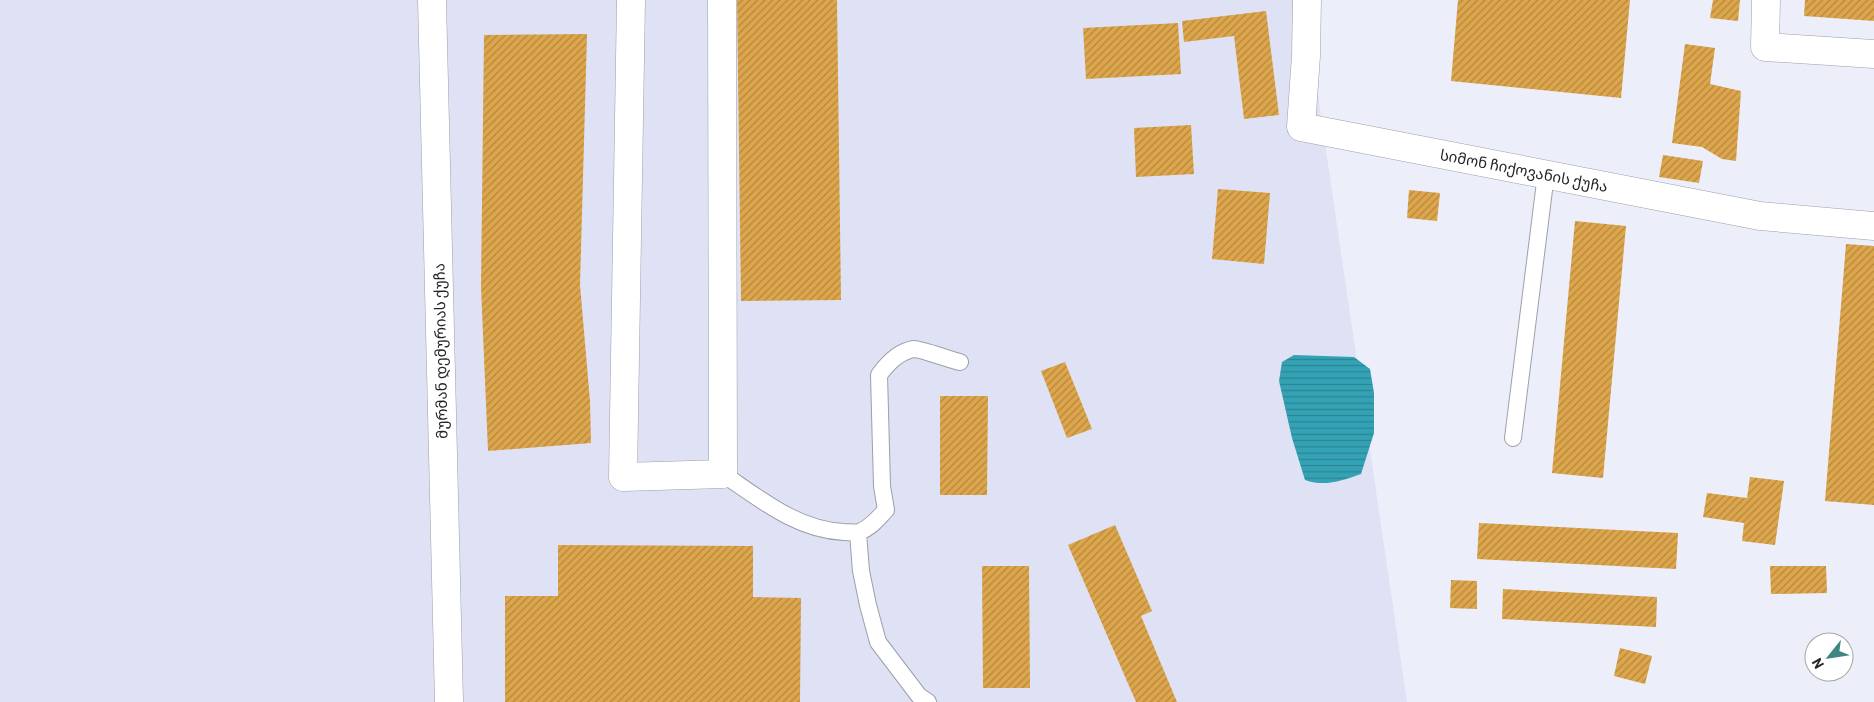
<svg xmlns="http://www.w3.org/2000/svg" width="1874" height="702" font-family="Barlow,'Noto Sans Georgian',sans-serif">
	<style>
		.built { fill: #dee2f4 }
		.water { fill: url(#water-rules) }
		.building { fill: url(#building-hatch) }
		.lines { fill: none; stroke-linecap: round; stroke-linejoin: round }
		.lane-casing { stroke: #9c9fa9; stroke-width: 18 }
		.street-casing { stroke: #9c9fa9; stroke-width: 29 }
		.lane { stroke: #fff; stroke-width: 16 }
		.street { stroke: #fff; stroke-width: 28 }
		.labels { text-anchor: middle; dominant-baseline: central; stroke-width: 4.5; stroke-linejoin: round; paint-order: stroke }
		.street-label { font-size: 15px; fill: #242529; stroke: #fff }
	</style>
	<defs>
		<pattern id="water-rules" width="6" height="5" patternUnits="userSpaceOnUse" patternTransform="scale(1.25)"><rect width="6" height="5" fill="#34a2b5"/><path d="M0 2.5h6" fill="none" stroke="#2c8493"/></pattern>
		<pattern id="building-hatch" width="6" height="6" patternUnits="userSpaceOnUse" patternTransform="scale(1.25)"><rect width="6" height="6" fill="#dda64c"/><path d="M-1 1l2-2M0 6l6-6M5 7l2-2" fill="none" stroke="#b3873f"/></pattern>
	</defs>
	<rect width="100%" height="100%" fill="#eceefa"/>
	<path class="built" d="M 0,0 L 1304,0 L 1407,702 L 0,702 Z"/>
	<path class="water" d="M 1294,355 L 1354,357 L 1370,369 L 1374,393 L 1374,433 L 1361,474 C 1341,481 1325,487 1305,480 L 1292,438 L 1279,381 L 1282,362 Z"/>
	<path class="building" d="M 737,0 L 837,0 L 841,300 L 741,301 Z
		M 1458,0 L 1630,0 L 1621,98 L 1451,81 Z
		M 1713,0 L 1740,0 L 1738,21 L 1710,18 Z
		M 1805,0 L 1874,0 L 1874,21 L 1804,16 Z
		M 1266,11 L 1279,115 L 1244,119 L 1234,36 L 1184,42 L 1182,21 Z
		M 1178,23 L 1181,74 L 1086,79 L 1083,28 Z
		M 587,34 L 580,285 L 590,401 L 591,443 L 488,451 L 481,287 L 484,35 Z
		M 1685,44 L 1715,48 L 1710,84 L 1741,91 L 1736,161 L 1722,159 L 1702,147 L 1672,143 Z
		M 1191,125 L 1194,174 L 1136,177 L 1134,128 Z
		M 1663,155 L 1703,161 L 1699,183 L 1659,177 Z
		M 1218,189 L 1270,193 L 1264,264 L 1212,259 Z
		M 1409,190 L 1440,193 L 1437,221 L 1407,218 Z
		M 1575,221 L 1626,226 L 1603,478 L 1552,473 Z
		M 1846,244 L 1874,246 L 1874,505 L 1825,501 Z
		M 1065,362 L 1092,429 L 1067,438 L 1041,371 Z
		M 940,396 L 988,396 L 987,495 L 940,495 Z
		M 1750,477 L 1784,481 L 1775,545 L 1742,541 L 1744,523 L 1703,517 L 1707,493 L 1747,498 Z
		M 1479,523 L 1678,533 L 1676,569 L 1477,559 Z
		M 1115,525 L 1152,611 L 1141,616 L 1177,702 L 1136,702 L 1068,545 Z
		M 558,545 L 753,546 L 753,597 L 801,598 L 800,702 L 505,702 L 505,596 L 558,596 Z
		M 982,566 L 1029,566 L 1030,688 L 983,688 Z
		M 1770,566 L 1826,566 L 1827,593 L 1771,594 Z
		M 1451,580 L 1477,581 L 1477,609 L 1450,608 Z
		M 1503,589 L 1657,597 L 1656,627 L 1502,619 Z
		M 1620,648 L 1652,656 L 1645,684 L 1614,676 Z"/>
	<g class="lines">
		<defs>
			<path id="lane" d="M 1513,438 L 1546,174
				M 723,474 C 760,499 797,530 844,532 C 849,532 855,533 859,532 C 871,528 878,518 886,510 L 882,486 L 879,375 C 887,364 900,351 914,349 C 921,349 951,360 960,362
				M 858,533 L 861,571 L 868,605 L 878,642 L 919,696 L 928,702"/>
			<path id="street" d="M 432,0 L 449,702
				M 631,0 L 623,477 L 723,474 L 722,0
				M 1307,0 L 1306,56 L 1301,127 L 1760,216 L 1874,226
				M 1766,0 L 1765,47 L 1874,54"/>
		</defs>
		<use href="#lane" class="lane-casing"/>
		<use href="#street" class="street-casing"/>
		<use href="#lane" class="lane"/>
		<use href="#street" class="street"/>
	</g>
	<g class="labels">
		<g class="street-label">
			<text transform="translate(1524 170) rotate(11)">სიმონ ჩიქოვანის ქუჩა</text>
			<text transform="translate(440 351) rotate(-91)">მურმან დემურიას ქუჩა</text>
		</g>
	</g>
	<g transform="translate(1829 657) rotate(240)"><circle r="24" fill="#ffffff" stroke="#a7a8a9"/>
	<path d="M0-4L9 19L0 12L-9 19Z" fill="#3f8680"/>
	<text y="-8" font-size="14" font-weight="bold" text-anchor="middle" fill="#242529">N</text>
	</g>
</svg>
